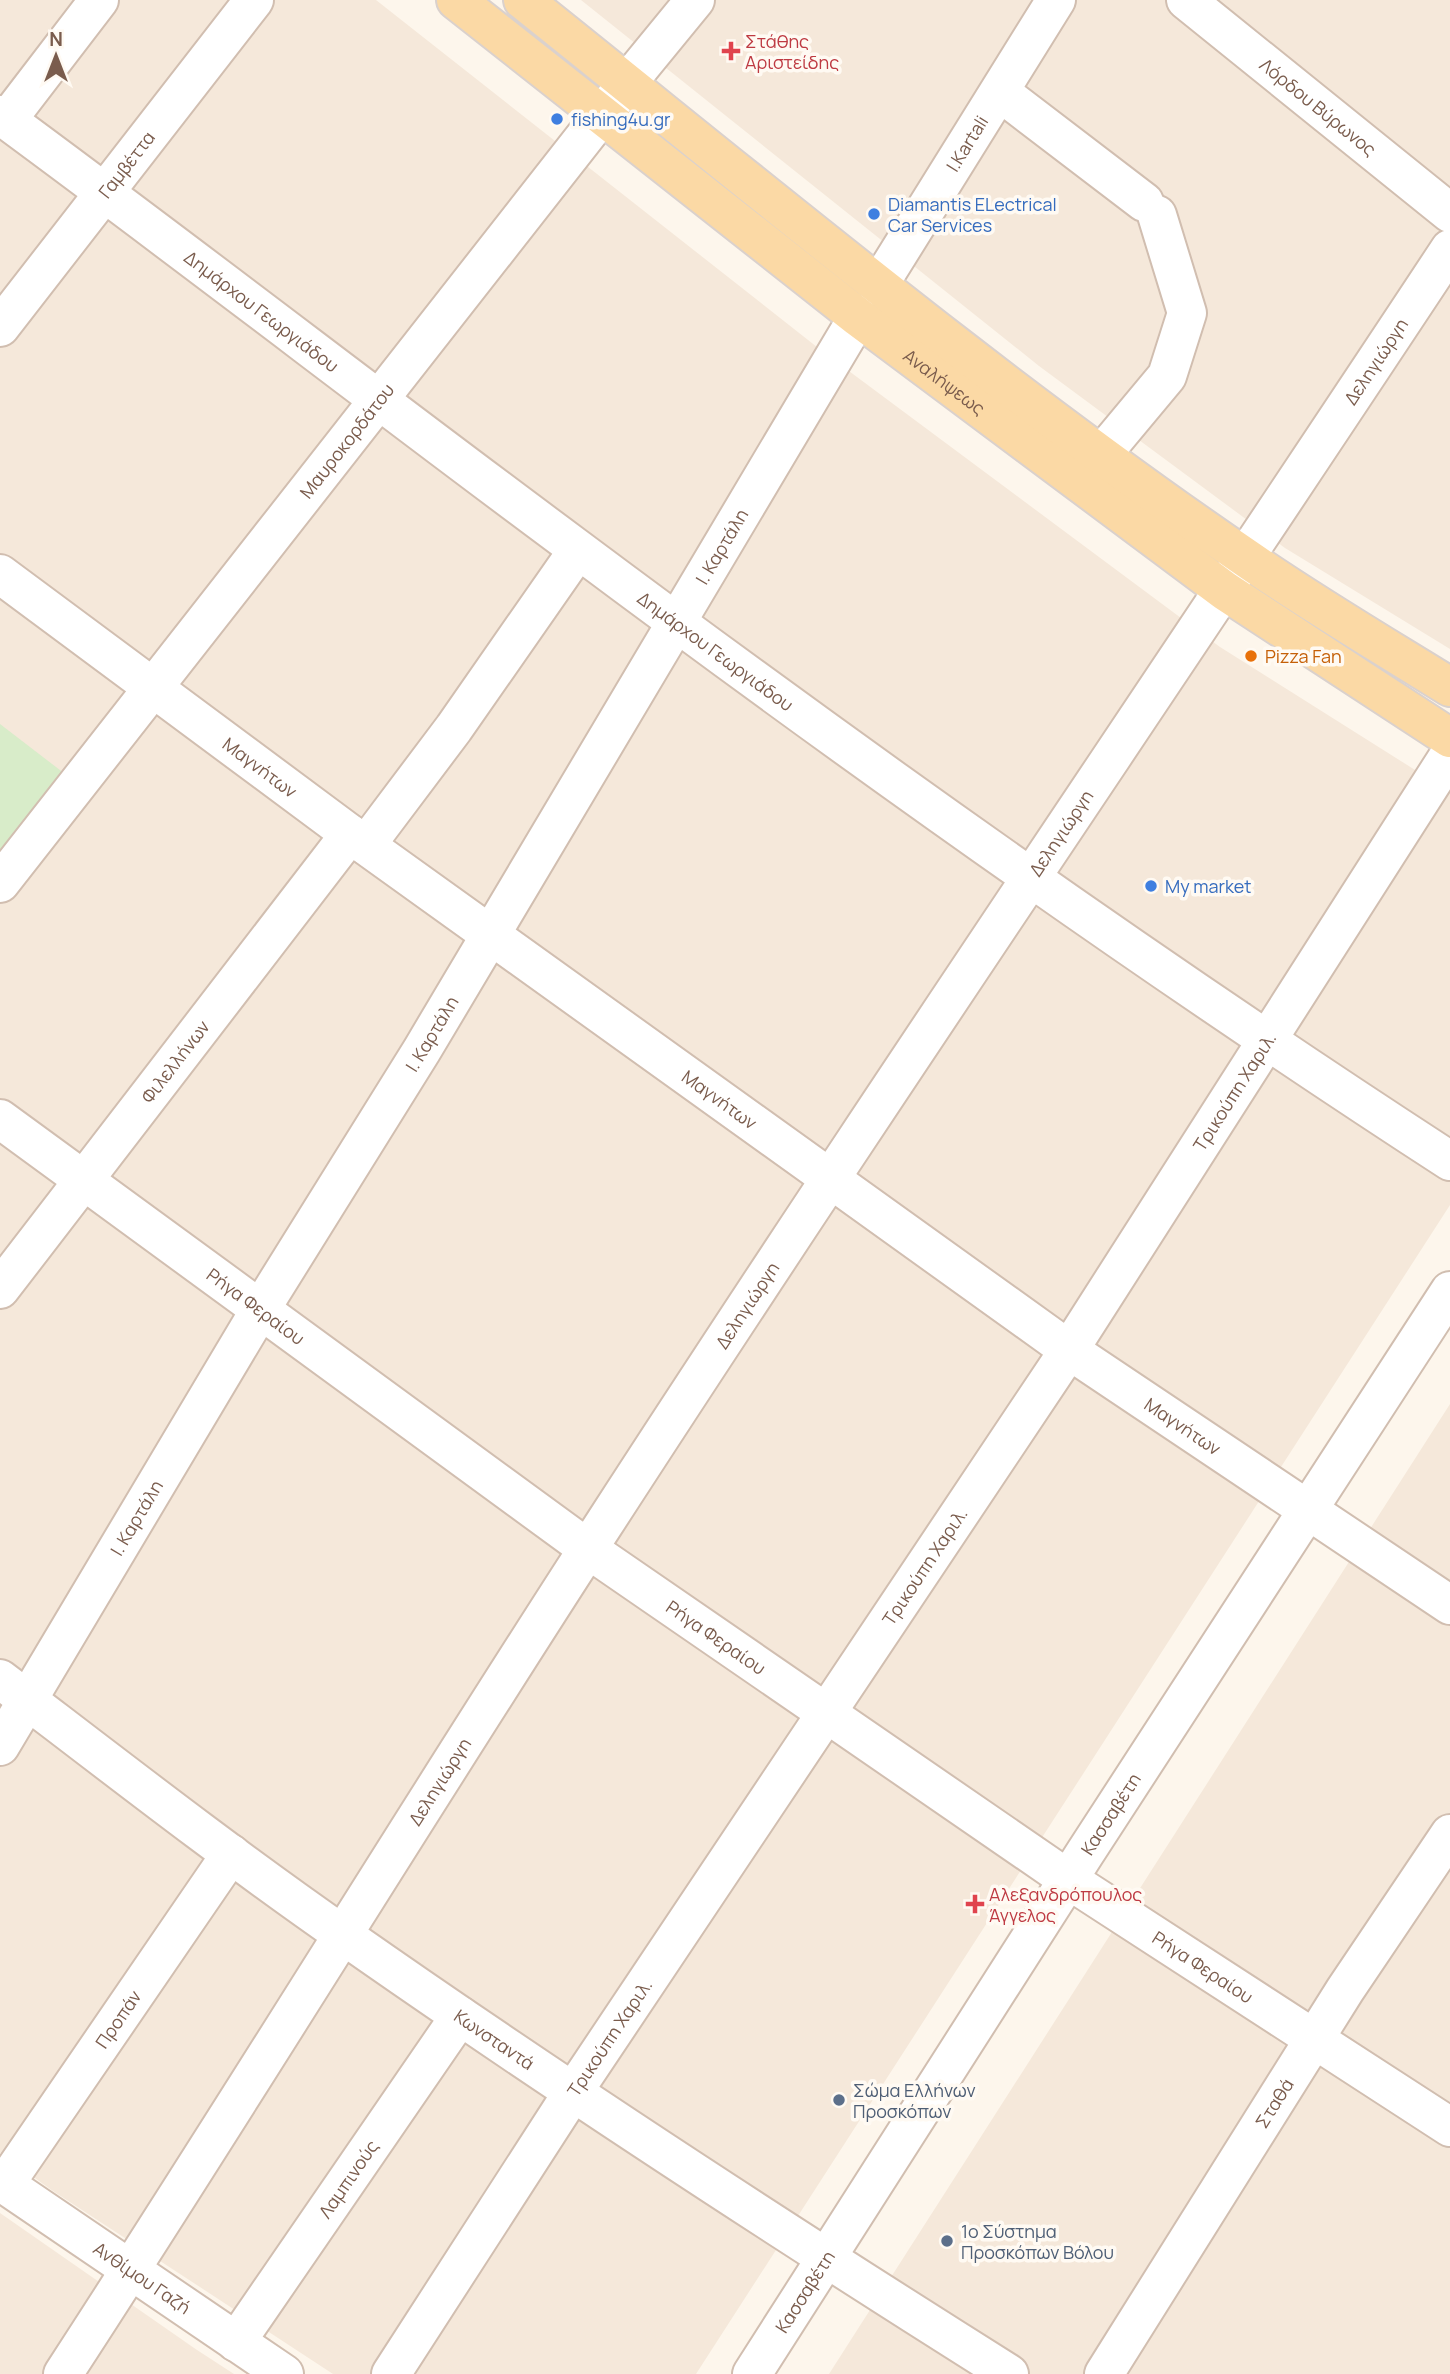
<svg xmlns="http://www.w3.org/2000/svg" width="1450" height="2374" font-family="Manrope,sans-serif">
	<style>
		.residential { fill: #f5e8da }
		.green { fill: #d8ecc9 }
		.lines { fill: none; stroke-linecap: round; stroke-linejoin: round }
		.minor-casing { stroke: #d1beb0; stroke-width: 42 }
		.major-casing { stroke: #dad1cd; stroke-width: 42 }
		.minor { stroke: #fff; stroke-width: 38 }
		.major { stroke: #fbd9a5; stroke-width: 38 }
		.health-dot { fill: #e0444e; stroke: #fffaf3; stroke-width: 2.5 }
		.shop-dot { fill: #3f7fe0; stroke: #fffaf3; stroke-width: 2.5 }
		.food-dot { fill: #e8710a; stroke: #fffaf3; stroke-width: 2.5 }
		.service-dot { fill: #5c6f8a; stroke: #fffaf3; stroke-width: 2.5 }
		.labels { text-anchor: middle; dominant-baseline: central; stroke-width: 7; stroke-linejoin: round; paint-order: stroke }
		.health-label { font-size: 18px; fill: #be3a42; stroke: #fffaf3; text-anchor: start }
		.street-label { font-size: 18px; fill: #7a5c4d; stroke: #fffaf3 }
		.shop-label { font-size: 18px; fill: #366cbe; stroke: #fffaf3; text-anchor: start }
		.food-label { font-size: 18px; fill: #c56008; stroke: #fffaf3; text-anchor: start }
		.service-label { font-size: 18px; fill: #4e5e75; stroke: #fffaf3; text-anchor: start }
	</style>
	<rect width="100%" height="100%" fill="#fdf6ec"/>
	<path class="residential" d="M 0,0 L 376,0 L 822,351 L 1220,647 L 1450,792 L 1450,1205 L 696,2374 L 333,2374 L 53,2191 L 0,2153 Z
		M 581,0 L 1450,0 L 1450,649 L 1285,548 L 1039,366 Z
		M 1450,1404 L 1450,2374 L 829,2374 Z
		M 0,2213 L 197,2350 L 234,2374 L 0,2374 Z"/>
	<path class="green" d="M 0,724 L 69,777 L 0,866 Z"/>
	<g class="lines">
		<defs>
			<g id="minor">
				<path id="s1" d="M 1186,0 L 1450,213"/>
				<path d="M 1000,92 L 1144,202"/>
				<path id="s2" d="M 0,115 C 193,257 382,404 575,547 C 860,760 1151,967 1450,1161"/>
				<path d="M 7,120 L 99,0"/>
				<path id="s3" d="M 878,286 L 1056,0"/>
				<path id="s4" d="M 0,327 L 254,0"/>
				<path d="M 1102,454 L 1167,376 L 1187,313 L 1157,215"/>
				<path id="s5" d="M 0,574 L 350,834 L 1069,1350 L 1450,1605"/>
				<path d="M 366,845 L 454,728 L 578,550"/>
				<path id="s6" d="M 0,883 L 627,83 L 695,0"/>
				<path id="s7" d="M 0,1119 L 588,1549 L 1069,1880 L 1450,2127"/>
				<path id="s8" d="M 0,1289 L 350,834"/>
				<path id="s9" d="M 0,1679 C 114,1766 228,1855 346,1937 C 563,2089 785,2233 1009,2374"/>
				<path id="s10" d="M 0,1746 L 260,1310 L 422,1050 L 858,317"/>
				<path id="s11" d="M 0,2181 L 284,2374"/>
				<path id="s12" d="M 5,2184 L 231,1854"/>
				<path id="s13" d="M 236,2342 L 460,2016"/>
				<path id="s14" d="M 63,2374 C 246,2093 421,1806 604,1524 C 881,1096 1169,675 1450,249"/>
				<path id="s15" d="M 391,2374 L 573,2092 L 1069,1350 L 1450,754"/>
				<path id="s16" d="M 752,2374 L 1085,1853 L 1450,1291"/>
				<path id="s17" d="M 1104,2374 L 1345,1990 L 1450,1834"/>
			</g>
			<g id="major">
				<path id="s18" d="M 456,0 L 858,317 L 1225,591 L 1450,738"/>
				<path d="M 523,0 C 762,191 997,388 1249,560 C 1314,605 1382,645 1450,687"/>
			</g>
		</defs>
		<use href="#minor" class="minor-casing"/>
		<use href="#major" class="major-casing"/>
		<use href="#minor" class="minor"/>
		<use href="#major" class="major"/>
	</g>
	<g class="health-dot">
		<path d="M727.5 40.5h7v7h7v7h-7v7h-7v-7h-7v-7h7z"/>
		<path d="M971.5 1893.5h7v7h7v7h-7v7h-7v-7h-7v-7h7z"/>
	</g>
	<g class="shop-dot">
		<circle cx="557" cy="119" r="7"/>
		<circle cx="874" cy="214" r="7"/>
		<circle cx="1151" cy="886" r="7"/>
	</g>
	<circle class="food-dot" cx="1251" cy="656" r="7"/>
	<g class="service-dot">
		<circle cx="839" cy="2100" r="7"/>
		<circle cx="947" cy="2241" r="7"/>
	</g>
	<g class="labels">
		<g class="health-label">
			<text x="745" y="41">Στάθης<tspan x="745" dy="21">Αριστείδης</tspan></text>
			<text x="989" y="1894">Αλεξανδρόπουλος<tspan x="989" dy="21">Άγγελος</tspan></text>
		</g>
		<g class="street-label">
			<text stroke="none"><textPath href="#s1" startOffset="170">Λόρδου Βύρωνος</textPath></text>
			<text stroke="none"><textPath href="#s3" startOffset="168">I.Kartali</textPath></text>
			<text stroke="none"><textPath href="#s4" startOffset="206">Γαμβέττα</textPath></text>
			<text stroke="none"><textPath href="#s2" startOffset="327">Δημάρχου Γεωργιάδου</textPath></text>
			<text stroke="none"><textPath href="#s14" startOffset="2403">Δεληγιώργη</textPath></text>
			<text stroke="none"><textPath href="#s18" startOffset="620">Αναλήψεως</textPath></text>
			<text stroke="none"><textPath href="#s6" startOffset="562">Μαυροκορδάτου</textPath></text>
			<text stroke="none"><textPath href="#s10" startOffset="1400">Ι. Καρτάλη</textPath></text>
			<text stroke="none"><textPath href="#s2" startOffset="894">Δημάρχου Γεωργιάδου</textPath></text>
			<text stroke="none"><textPath href="#s5" startOffset="324">Μαγνήτων</textPath></text>
			<text stroke="none"><textPath href="#s14" startOffset="1836">Δεληγιώργη</textPath></text>
			<text stroke="none"><textPath href="#s10" startOffset="833">Ι. Καρτάλη</textPath></text>
			<text stroke="none"><textPath href="#s8" startOffset="287">Φιλελλήνων</textPath></text>
			<text stroke="none"><textPath href="#s15" startOffset="1535">Τρικούπη Χαριλ.</textPath></text>
			<text stroke="none"><textPath href="#s5" startOffset="891">Μαγνήτων</textPath></text>
			<text stroke="none"><textPath href="#s14" startOffset="1269">Δεληγιώργη</textPath></text>
			<text stroke="none"><textPath href="#s7" startOffset="317">Ρήγα Φεραίου</textPath></text>
			<text stroke="none"><textPath href="#s5" startOffset="1458">Μαγνήτων</textPath></text>
			<text stroke="none"><textPath href="#s10" startOffset="266">Ι. Καρτάλη</textPath></text>
			<text stroke="none"><textPath href="#s15" startOffset="968">Τρικούπη Χαριλ.</textPath></text>
			<text stroke="none"><textPath href="#s7" startOffset="884">Ρήγα Φεραίου</textPath></text>
			<text stroke="none"><textPath href="#s14" startOffset="702">Δεληγιώργη</textPath></text>
			<text stroke="none"><textPath href="#s16" startOffset="665">Κασσαβέτη</textPath></text>
			<text stroke="none"><textPath href="#s7" startOffset="1472">Ρήγα Φεραίου</textPath></text>
			<text stroke="none"><textPath href="#s12" startOffset="200">Προπάν</textPath></text>
			<text stroke="none"><textPath href="#s15" startOffset="401">Τρικούπη Χαριλ.</textPath></text>
			<text stroke="none"><textPath href="#s9" startOffset="612">Κωνσταντά</textPath></text>
			<text stroke="none"><textPath href="#s17" startOffset="320">Σταθά</textPath></text>
			<text stroke="none"><textPath href="#s13" startOffset="198">Λαμπινούς</textPath></text>
			<text stroke="none"><textPath href="#s11" startOffset="172">Ανθίμου Γαζή</textPath></text>
			<text stroke="none"><textPath href="#s16" startOffset="98">Κασσαβέτη</textPath></text>
		</g>
		<g class="shop-label">
			<text x="571" y="119">fishing4u.gr</text>
			<text x="888" y="204">Diamantis ELectrical<tspan x="888" dy="21">Car Services</tspan></text>
			<text x="1165" y="886">My market</text>
		</g>
		<g class="food-label">
			<text x="1265" y="656">Pizza Fan</text>
		</g>
		<g class="service-label">
			<text x="853" y="2090">Σώμα Ελλήνων<tspan x="853" dy="21">Προσκόπων</tspan></text>
			<text x="961" y="2231">1ο Σύστημα<tspan x="961" dy="21">Προσκόπων Βόλου</tspan></text>
		</g>
	</g>
	<g transform="translate(56 56)" stroke="#fffaf3" stroke-width="5" paint-order="stroke">
	<path d="M0-5L12 26L0 18L-12 26Z" fill="#7a5c4d"/>
	<text y="-10" font-size="19" font-weight="bold" text-anchor="middle" fill="#7a5c4d">N</text>
	</g>
</svg>
